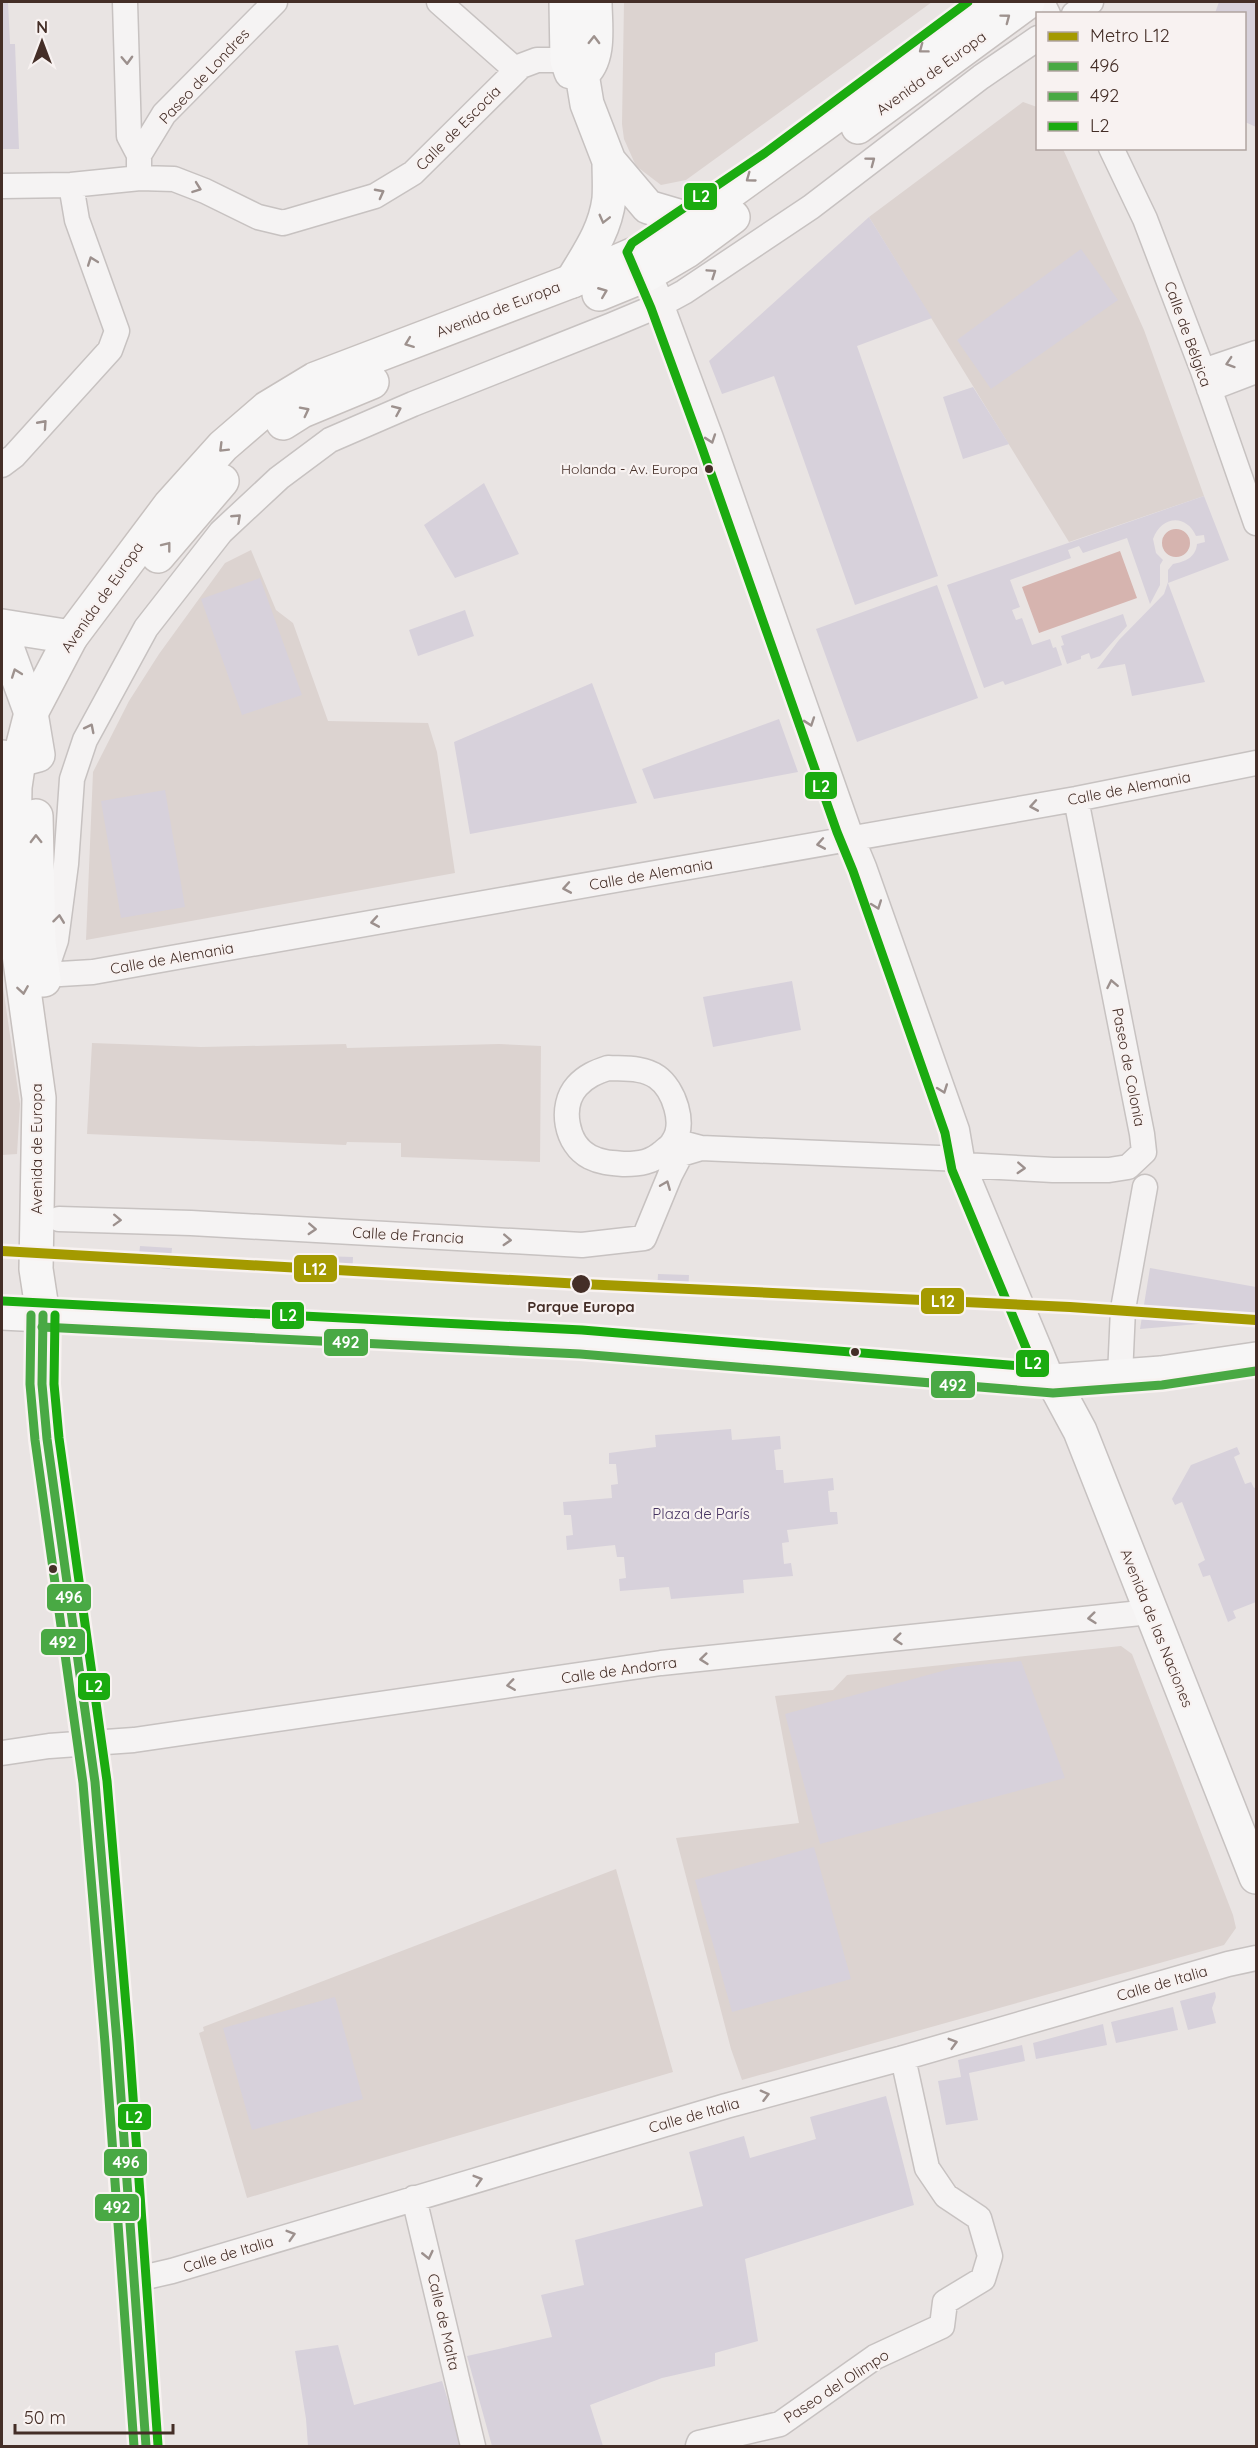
<svg xmlns="http://www.w3.org/2000/svg" width="1258" height="2448" font-family="Quicksand,sans-serif">
	<style>
		.built { fill: #dcd3d0 }
		.green { fill: #d7d1db }
		.water { fill: #d6b4af }
		.lines { fill: none; stroke-linecap: round; stroke-linejoin: round }
		.street-casing { stroke: #c7c2c1; stroke-width: 27 }
		.secondary-casing { stroke: #c7c2c1; stroke-width: 36 }
		.primary-casing { stroke: #c7c1bf; stroke-width: 36 }
		.street { stroke: #f5f3f3; stroke-width: 24 }
		.secondary { stroke: #f7f6f6; stroke-width: 33 }
		.primary { stroke: #f7f6f6; stroke-width: 33 }
		.bus-1-casing { stroke: #f8f2f1; stroke-width: 14 }
		.bus-2-casing { stroke: #f8f2f1; stroke-width: 14 }
		.bus-3-casing { stroke: #f8f2f1; stroke-width: 14 }
		.bus-1 { stroke: #49a944; stroke-width: 9 }
		.bus-2 { stroke: #49a944; stroke-width: 9 }
		.bus-3 { stroke: #1bab10; stroke-width: 9 }
		.metro-1-casing { stroke: #f8f2f1; stroke-width: 15 }
		.metro-1 { stroke: #a49a00; stroke-width: 10 }
		.oneway { stroke: #9e928e }
		.oneway2 { stroke: #9c908d }
		.bus-dot { fill: #442e27; stroke: #f8f2f1; stroke-width: 2 }
		.labels { text-anchor: middle; dominant-baseline: central; stroke-width: 4.5; stroke-linejoin: round; paint-order: stroke }
		.bus-label { font-size: 14px; fill: #442e27; stroke: #f8f2f1; text-anchor: end }
		.street-label { font-size: 15px; fill: #442e27; stroke: #f8f2f1 }
		.stop-label { font-size: 15px; font-weight: bold; fill: #442e27; stroke: #f8f2f1 }
		.park-label { font-size: 15px; fill: #463361; stroke: #f8f2f1 }
		.line-badge { stroke: #f8f2f1; stroke-width: 2 }
		.badge-label { font-size: 16px; text-anchor: middle; font-weight: bold; fill: #fff }
	</style>
	<rect width="100%" height="100%" fill="#e9e4e3"/>
	<path class="built" d="M 624,2 L 932,2 L 686,180 L 661,185 L 636,166 L 624,139 L 622,124 Z
		M 1023,102 L 1037,107 L 1038,148 L 1063,149 L 1144,330 L 1204,496 L 1069,542 L 869,217 Z
		M 251,550 L 276,610 L 293,623 L 328,721 L 428,723 L 437,752 L 455,873 L 86,940 L 93,772 L 129,701 L 159,654 L 225,563 Z
		M 2,980 L 20,1104 L 17,1154 L 2,1155 Z
		M 92,1043 L 201,1047 L 346,1044 L 347,1048 L 499,1044 L 541,1046 L 540,1162 L 401,1157 L 401,1143 L 347,1142 L 346,1145 L 87,1134 Z
		M 1121,1646 L 1132,1654 L 1233,1915 L 1236,1928 L 1224,1945 L 742,2080 L 731,2049 L 676,1838 L 799,1823 L 775,1696 L 833,1690 L 847,1675 Z
		M 616,1869 L 673,2072 L 247,2198 L 199,2033 L 204,2031 L 203,2027 Z"/>
	<path class="green" d="M 2,2 L 8,2 L 10,44 L 15,44 L 19,149 L 2,149 Z
		M 1219,2 L 1256,2 L 1256,127 L 1245,122 L 1244,14 L 1215,13 Z
		M 869,217 L 932,318 L 857,346 L 938,576 L 855,605 L 774,376 L 722,394 L 709,361 Z
		M 1081,249 L 1118,300 L 991,389 L 957,340 Z
		M 973,387 L 1009,444 L 963,459 L 943,397 Z
		M 484,483 L 519,554 L 455,578 L 424,525 Z
		M 1204,496 L 1229,560 L 1168,583 L 1205,682 L 1132,696 L 1125,664 L 1097,669 L 1119,640 L 1164,594 L 1168,582 L 1168,570 L 1173,564 C 1185,562 1196,557 1197,544 L 1205,542 L 1204,535 L 1196,536 C 1186,513 1161,516 1153,539 L 1156,553 L 1163,560 L 1160,565 L 1160,585 L 1150,604 L 1127,538 L 1083,553 L 1079,546 L 1068,550 L 1071,558 L 1010,580 L 1020,607 L 1012,610 L 1016,620 L 1022,618 L 1032,645 L 1050,639 L 1053,648 L 1056,647 L 1062,665 L 1005,685 L 1003,681 L 984,688 L 947,585 Z
		M 260,578 L 302,695 L 242,715 L 201,599 Z
		M 937,585 L 978,698 L 857,742 L 816,629 Z
		M 465,610 L 474,636 L 418,656 L 409,630 Z
		M 1123,614 L 1127,626 L 1100,656 L 1091,659 L 1089,653 L 1081,656 L 1081,659 L 1067,664 L 1061,646 L 1064,645 L 1061,636 Z
		M 592,683 L 637,803 L 470,834 L 454,742 Z
		M 779,719 L 798,772 L 654,799 L 642,769 Z
		M 165,790 L 185,907 L 121,918 L 101,801 Z
		M 792,981 L 801,1030 L 713,1047 L 703,997 Z
		M 140,1246 L 172,1248 L 170,1269 L 138,1266 Z
		M 322,1256 L 353,1257 L 352,1278 L 321,1276 Z
		M 1150,1268 L 1256,1287 L 1256,1319 L 1140,1329 Z
		M 658,1274 L 689,1275 L 688,1295 L 657,1294 Z
		M 731,1429 L 732,1440 L 780,1436 L 781,1449 L 774,1450 L 776,1470 L 783,1470 L 784,1483 L 833,1478 L 834,1490 L 828,1491 L 830,1512 L 837,1512 L 838,1524 L 787,1530 L 789,1542 L 782,1543 L 784,1564 L 791,1563 L 793,1576 L 743,1580 L 744,1593 L 671,1599 L 669,1587 L 620,1591 L 619,1579 L 626,1578 L 624,1557 L 617,1557 L 615,1545 L 567,1550 L 566,1536 L 573,1535 L 571,1515 L 564,1515 L 563,1502 L 612,1498 L 611,1485 L 618,1484 L 616,1464 L 609,1464 L 609,1453 L 656,1447 L 655,1435 Z
		M 1237,1447 L 1240,1454 L 1234,1457 L 1245,1484 L 1251,1482 L 1254,1488 L 1256,1487 L 1256,1602 L 1233,1611 L 1236,1618 L 1228,1622 L 1210,1575 L 1203,1577 L 1198,1564 L 1205,1560 L 1182,1502 L 1175,1505 L 1172,1499 L 1191,1465 Z
		M 1021,1661 L 1065,1778 L 820,1844 L 785,1714 L 957,1667 Z
		M 814,1847 L 851,1979 L 732,2012 L 695,1880 Z
		M 1215,1992 L 1216,1997 L 1212,2008 L 1216,2023 L 1188,2030 L 1180,2001 Z
		M 335,1997 L 363,2099 L 252,2130 L 223,2028 Z
		M 1173,2007 L 1178,2030 L 1116,2043 L 1111,2022 Z
		M 1103,2024 L 1107,2045 L 1036,2059 L 1033,2043 Z
		M 1022,2045 L 1025,2061 L 969,2073 L 978,2120 L 946,2125 L 938,2081 L 961,2077 L 958,2060 Z
		M 886,2096 L 914,2205 L 745,2259 L 758,2341 L 715,2353 L 715,2366 L 662,2378 L 590,2405 L 603,2446 L 492,2446 L 467,2356 L 552,2337 L 541,2295 L 584,2285 L 575,2240 L 703,2206 L 689,2152 L 744,2136 L 750,2158 L 816,2139 L 810,2117 Z
		M 338,2345 L 354,2405 L 442,2381 L 462,2446 L 308,2446 L 306,2419 L 295,2351 Z"/>
	<path class="water" d="M1162 543a14 14 0 1 1 28 0a14 14 0 1 1-28 0Z
		M 1120,551 L 1137,598 L 1039,633 L 1022,587 Z"/>
	<g class="lines">
		<defs>
			<path id="street" d="M 125,2 L 129,136 L 139,155 L 139,167
				M 439,2 L 516,70
				M 1042,2 L 1048,14
				M 1074,14 L 1091,2
				M 1038,38 L 981,77 L 811,207 L 684,292 L 662,304 L 612,325 L 413,404 L 330,440 L 279,478 L 221,532 L 146,628 L 85,740 L 72,779 L 66,864 L 56,940 L 44,975 L 93,972 L 177,957 L 1076,799 L 1256,763
				M 1111,148 L 1145,219 L 1203,371 L 1256,523
				M 139,155 L 164,114 L 275,2
				M 2,186 L 71,185 L 140,178 L 174,179 L 205,191 L 258,217 L 283,223 L 375,196 L 413,173 L 521,66 L 537,60 L 567,60
				M 656,290 L 711,438 L 848,828 L 864,867 L 957,1130 L 963,1165 L 1053,1381
				M 1203,371 L 1256,353
				M 1209,389 L 1256,371
				M 2,465 L 14,456 L 110,350 L 117,331 L 77,220 L 71,185
				M 608,1068 C 624,1069 643,1067 657,1077 C 674,1089 686,1124 673,1142 C 671,1146 666,1149 663,1152 C 652,1162 640,1164 625,1164 C 612,1163 602,1163 590,1157 C 566,1145 559,1106 577,1086 C 586,1076 596,1072 608,1068 Z
				M 686,1144 L 701,1148 L 962,1159
				M 963,1165 L 1053,1170 L 1109,1170 L 1128,1167 L 1144,1152 L 1142,1134 L 1076,799
				M 59,1219 L 191,1223 L 582,1245 L 644,1238 L 670,1175 L 681,1154 L 701,1148
				M 1120,1376 L 1123,1309 L 1145,1187
				M 2,1753 L 49,1746 L 134,1740 L 661,1663 L 1150,1612
				M 414,2198 L 473,2446
				M 133,2280 L 172,2271 L 726,2106 L 903,2058 L 1228,1964 L 1256,1958
				M 698,2446 L 699,2443 L 780,2424 L 875,2357 L 942,2326 L 945,2302 L 983,2279 L 990,2256 L 979,2218 L 946,2196 L 927,2168 L 903,2058"/>
			<path id="secondary" d="M 566,2 L 567,60 L 571,72 L 582,74 C 601,59 595,24 595,2
				M 582,74 L 587,104 L 609,161 L 648,207 L 692,220
				M 572,281 C 588,254 605,231 609,199 C 610,187 609,173 609,161
				M 2,626 L 71,637
				M 2,634 L 31,713 L 38,755 L 19,760 L 2,757
				M 2,1313 L 581,1342 L 1053,1381 L 1161,1373 L 1256,1359
				M 1053,1381 L 1080,1431 L 1256,1877"/>
			<path id="primary" d="M 858,127 L 1028,2
				M 599,294 L 648,274 L 687,251 L 733,217
				M 283,423 L 302,411 L 372,382
				M 158,556 L 222,481
				M 36,816 L 39,943 L 44,980
				M 146,2446 L 117,2042 L 95,1782 L 47,1439 L 42,1384 L 43,1315 L 36,1269 L 39,1098 L 13,911 L 15,787 L 19,760 L 31,713 L 71,637 L 170,505 L 223,446 L 267,408 L 315,379 L 572,281 L 639,252 L 692,220 L 837,115 L 987,2"/>
		</defs>
		<use href="#street" class="street-casing"/>
		<use href="#secondary" class="secondary-casing"/>
		<use href="#primary" class="primary-casing"/>
		<use href="#street" class="street"/>
		<use href="#secondary" class="secondary"/>
		<use href="#primary" class="primary"/>
		<defs>
			<path id="bus-1" d="M 43,1315 L 42,1384 L 47,1439 L 95,1782 L 117,2042 L 146,2446"/>
			<path id="bus-2" d="M 31,1315 L 30,1384 L 35,1440 L 83,1783 L 105,2043 L 134,2446
				M 42,1327 L 580,1354 L 1053,1393 L 1162,1385 L 1256,1371"/>
			<path id="bus-3" d="M 3,1301 L 582,1330 L 1034,1367 L 952,1170 L 945,1133 L 853,871 L 837,832 L 700,442 L 651,308 L 627,252 L 632,243 L 765,153 L 968,2
				M 55,1315 L 54,1384 L 59,1438 L 107,1781 L 129,2041 L 158,2445"/>
		</defs>
		<use href="#bus-1" class="bus-1-casing"/>
		<use href="#bus-2" class="bus-2-casing"/>
		<use href="#bus-3" class="bus-3-casing"/>
		<use href="#bus-1" class="bus-1"/>
		<use href="#bus-2" class="bus-2"/>
		<use href="#bus-3" class="bus-3"/>
		<defs>
			<path id="metro-1" d="M 2,1251 L 582,1284 L 1070,1307 L 1256,1320"/>
		</defs>
		<use href="#metro-1" class="metro-1-casing"/>
		<use href="#metro-1" class="metro-1"/>
	</g>
	<defs><path id="oneway-chevron" d="M-2-3.5L2.5 0L-2 3.5" fill="none" stroke-width="1.6" stroke-linecap="round" stroke-linejoin="round" transform="scale(1.5)"/></defs>
	<g class="oneway">
		<use href="#oneway-chevron" transform="translate(1006 18) rotate(-37)"/>
		<use href="#oneway-chevron" transform="translate(594 40) rotate(-89)"/>
		<use href="#oneway-chevron" transform="translate(923 49) rotate(143)"/>
		<use href="#oneway-chevron" transform="translate(750 178) rotate(144)"/>
		<use href="#oneway-chevron" transform="translate(604 219) rotate(104)"/>
		<use href="#oneway-chevron" transform="translate(603 292) rotate(-22)"/>
		<use href="#oneway-chevron" transform="translate(409 343) rotate(159)"/>
		<use href="#oneway-chevron" transform="translate(305 411) rotate(-27)"/>
		<use href="#oneway-chevron" transform="translate(223 448) rotate(135)"/>
		<use href="#oneway-chevron" transform="translate(167 546) rotate(-52)"/>
		<use href="#oneway-chevron" transform="translate(16 673) rotate(-110)"/>
		<use href="#oneway-chevron" transform="translate(36 839) rotate(-91)"/>
		<use href="#oneway-chevron" transform="translate(23 990) rotate(81)"/>
	</g>
	<g class="oneway2">
		<use href="#oneway-chevron" transform="translate(127 60) rotate(88)"/>
		<use href="#oneway-chevron" transform="translate(871 161) rotate(-37)"/>
		<use href="#oneway-chevron" transform="translate(197 188) rotate(20)"/>
		<use href="#oneway-chevron" transform="translate(380 193) rotate(-28)"/>
		<use href="#oneway-chevron" transform="translate(92 261) rotate(-110)"/>
		<use href="#oneway-chevron" transform="translate(712 273) rotate(-34)"/>
		<use href="#oneway-chevron" transform="translate(1230 363) rotate(162)"/>
		<use href="#oneway-chevron" transform="translate(397 410) rotate(-24)"/>
		<use href="#oneway-chevron" transform="translate(43 424) rotate(-48)"/>
		<use href="#oneway-chevron" transform="translate(711 439) rotate(71)"/>
		<use href="#oneway-chevron" transform="translate(237 518) rotate(-43)"/>
		<use href="#oneway-chevron" transform="translate(810 722) rotate(71)"/>
		<use href="#oneway-chevron" transform="translate(90 728) rotate(-63)"/>
		<use href="#oneway-chevron" transform="translate(1034 806) rotate(170)"/>
		<use href="#oneway-chevron" transform="translate(821 844) rotate(170)"/>
		<use href="#oneway-chevron" transform="translate(567 888) rotate(170)"/>
		<use href="#oneway-chevron" transform="translate(877 905) rotate(70)"/>
		<use href="#oneway-chevron" transform="translate(59 919) rotate(-83)"/>
		<use href="#oneway-chevron" transform="translate(375 922) rotate(170)"/>
		<use href="#oneway-chevron" transform="translate(1112 984) rotate(-101)"/>
		<use href="#oneway-chevron" transform="translate(943 1089) rotate(70)"/>
		<use href="#oneway-chevron" transform="translate(1021 1168) rotate(3)"/>
		<use href="#oneway-chevron" transform="translate(666 1185) rotate(-68)"/>
		<use href="#oneway-chevron" transform="translate(117 1220) rotate(2)"/>
		<use href="#oneway-chevron" transform="translate(312 1229) rotate(3)"/>
		<use href="#oneway-chevron" transform="translate(507 1240) rotate(3)"/>
		<use href="#oneway-chevron" transform="translate(1092 1618) rotate(174)"/>
		<use href="#oneway-chevron" transform="translate(898 1639) rotate(174)"/>
		<use href="#oneway-chevron" transform="translate(704 1659) rotate(174)"/>
		<use href="#oneway-chevron" transform="translate(511 1685) rotate(172)"/>
		<use href="#oneway-chevron" transform="translate(953 2043) rotate(-16)"/>
		<use href="#oneway-chevron" transform="translate(765 2095) rotate(-15)"/>
		<use href="#oneway-chevron" transform="translate(478 2180) rotate(-17)"/>
		<use href="#oneway-chevron" transform="translate(291 2235) rotate(-17)"/>
		<use href="#oneway-chevron" transform="translate(428 2255) rotate(77)"/>
	</g>
	<g class="bus-dot">
		<circle cx="709" cy="469" r="5"/>
		<circle cx="581" cy="1284" r="10"/>
		<circle cx="855" cy="1352" r="5"/>
		<circle cx="53" cy="1569" r="5"/>
	</g>
	<g class="labels">
		<g class="bus-label">
			<text x="698" y="469">Holanda - Av. Europa</text>
		</g>
		<g class="street-label">
			<text transform="translate(931 73) rotate(-36)">Avenida de Europa</text>
			<text transform="translate(204 76) rotate(-47)">Paseo de Londres</text>
			<text transform="translate(458 128) rotate(-45)">Calle de Escocia</text>
			<text transform="translate(498 309) rotate(-21)">Avenida de Europa</text>
			<text transform="translate(1188 334) rotate(70)">Calle de Bélgica</text>
			<text transform="translate(102 597) rotate(-55)">Avenida de Europa</text>
			<text transform="translate(1129 788) rotate(-11)">Calle de Alemania</text>
			<text transform="translate(651 874) rotate(-10)">Calle de Alemania</text>
			<text transform="translate(172 958) rotate(-10)">Calle de Alemania</text>
			<text transform="translate(1129 1067) rotate(79)">Paseo de Colonia</text>
			<text transform="translate(36 1149) rotate(-90)">Avenida de Europa</text>
			<text transform="translate(408 1235) rotate(3)">Calle de Francia</text>
			<text transform="translate(1157 1628) rotate(68)">Avenida de las Naciones</text>
			<text transform="translate(619 1670) rotate(-8)">Calle de Andorra</text>
			<text transform="translate(1162 1983) rotate(-16)">Calle de Italia</text>
			<text transform="translate(694 2115) rotate(-16)">Calle de Italia</text>
			<text transform="translate(228 2254) rotate(-17)">Calle de Italia</text>
			<text transform="translate(444 2322) rotate(77)">Calle de Malta</text>
			<text transform="translate(836 2386) rotate(-33)">Paseo del Olimpo</text>
		</g>
		<g class="stop-label">
			<text x="581" y="1306">Parque Europa</text>
		</g>
		<g class="park-label">
			<text x="701" y="1513">Plaza de París</text>
		</g>
	</g>
	<g class="line-badge">
		<rect x="683" y="182" width="35" height="29" rx="6" fill="#1bab10"/>
		<rect x="804" y="771" width="34" height="29" rx="6" fill="#1bab10"/>
		<rect x="293" y="1254" width="45" height="29" rx="6" fill="#a49a00"/>
		<rect x="920" y="1287" width="45" height="28" rx="6" fill="#a49a00"/>
		<rect x="271" y="1301" width="34" height="29" rx="6" fill="#1bab10"/>
		<rect x="323" y="1328" width="46" height="29" rx="6" fill="#49a944"/>
		<rect x="1015" y="1349" width="35" height="29" rx="6" fill="#1bab10"/>
		<rect x="930" y="1370" width="46" height="29" rx="6" fill="#49a944"/>
		<rect x="46" y="1583" width="46" height="29" rx="6" fill="#49a944"/>
		<rect x="40" y="1628" width="46" height="28" rx="6" fill="#49a944"/>
		<rect x="77" y="1672" width="34" height="29" rx="6" fill="#1bab10"/>
		<rect x="117" y="2103" width="35" height="28" rx="6" fill="#1bab10"/>
		<rect x="103" y="2148" width="45" height="29" rx="6" fill="#49a944"/>
		<rect x="94" y="2193" width="46" height="29" rx="6" fill="#49a944"/>
	</g>
	<g class="badge-label">
		<text x="701" y="202">L2</text>
		<text x="821" y="792">L2</text>
		<text x="315" y="1275">L12</text>
		<text x="943" y="1307">L12</text>
		<text x="288" y="1321">L2</text>
		<text x="346" y="1348">492</text>
		<text x="1033" y="1369">L2</text>
		<text x="953" y="1391">492</text>
		<text x="69" y="1603">496</text>
		<text x="63" y="1648">492</text>
		<text x="94" y="1692">L2</text>
		<text x="134" y="2123">L2</text>
		<text x="126" y="2168">496</text>
		<text x="117" y="2213">492</text>
	</g>
	<rect width="1258" height="2448" fill="none" stroke="#442e27" stroke-width="6"/>
	<rect x="1036" y="12" width="210" height="138" fill="#f8f2f1" stroke="#b0a4a0" stroke-width="1.5"/>
	<rect x="1048" y="32" width="30" height="9" fill="#a49a00" stroke="#b0a4a0" stroke-width="1.5"/>
	<text x="1090" y="42" font-size="18" fill="#442e27">Metro L12</text>
	<rect x="1048" y="62" width="30" height="9" fill="#49a944" stroke="#b0a4a0" stroke-width="1.5"/>
	<text x="1090" y="72" font-size="18" fill="#442e27">496</text>
	<rect x="1048" y="92" width="30" height="9" fill="#49a944" stroke="#b0a4a0" stroke-width="1.5"/>
	<text x="1090" y="102" font-size="18" fill="#442e27">492</text>
	<rect x="1048" y="122" width="30" height="9" fill="#1bab10" stroke="#b0a4a0" stroke-width="1.5"/>
	<text x="1090" y="132" font-size="18" fill="#442e27">L2</text>
	<g transform="translate(42 42)" stroke="#f8f2f1" stroke-width="4.5" paint-order="stroke">
	<path d="M0-4.5L10 22L0 15L-10 22Z" fill="#442e27"/>
	<text y="-9" font-size="16" font-weight="bold" text-anchor="middle" fill="#442e27">N</text>
	</g>
	<path d="M15 2424v9h158v-9" fill="none" stroke="#442e27" stroke-width="3"/>
	<text x="24" y="2424" font-size="18" fill="#442e27" stroke="#f8f2f1" stroke-width="4.5" paint-order="stroke">50 m</text>
</svg>
